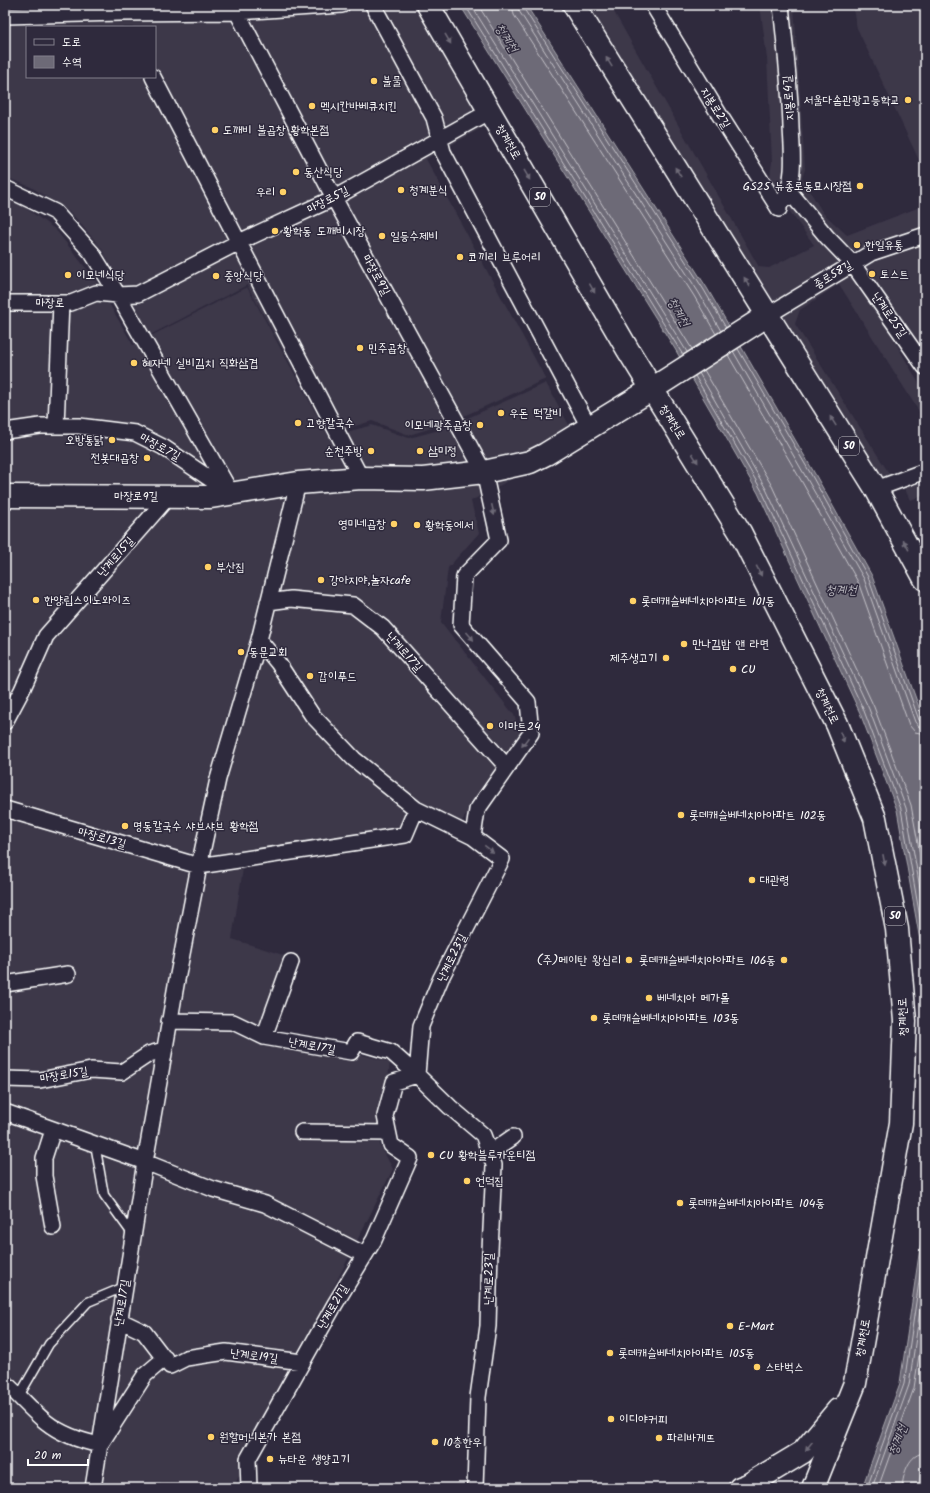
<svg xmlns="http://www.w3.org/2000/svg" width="930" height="1493" font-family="Kalam,'Poor Story',sans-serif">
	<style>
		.built { fill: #3c3749; fill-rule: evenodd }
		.water { fill: #6d6a77; stroke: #a7a6ad }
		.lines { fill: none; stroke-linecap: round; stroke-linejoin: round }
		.shore { stroke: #c5c3c9; stroke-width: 1 }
		.lane-casing { stroke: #fff; stroke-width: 11 }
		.street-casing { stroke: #fff; stroke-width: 18 }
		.secondary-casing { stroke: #fff; stroke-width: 25 }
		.primary-casing { stroke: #fff; stroke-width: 25 }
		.lane { stroke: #2f2a3d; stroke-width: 8 }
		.street { stroke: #2f2a3d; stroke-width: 15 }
		.secondary { stroke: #2f2a3d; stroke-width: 22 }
		.primary { stroke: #2f2a3d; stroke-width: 22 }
		.oneway { fill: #6d6a77 }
		.poi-dot { fill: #ffd166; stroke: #2f2a3d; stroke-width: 1.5 }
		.labels { text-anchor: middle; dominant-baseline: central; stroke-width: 3; stroke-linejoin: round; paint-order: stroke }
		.shield { fill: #2f2a3d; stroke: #c1bfc5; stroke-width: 1 }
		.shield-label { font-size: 11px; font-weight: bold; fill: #fff }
		.poi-label { font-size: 12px; fill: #fff; stroke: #2f2a3d; text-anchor: start }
		.street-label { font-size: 12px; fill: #fff; stroke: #2f2a3d }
		.water-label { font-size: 13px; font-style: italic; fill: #b6b4bb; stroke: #2f2a3d }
	</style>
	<rect width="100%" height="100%" fill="#2f2a3d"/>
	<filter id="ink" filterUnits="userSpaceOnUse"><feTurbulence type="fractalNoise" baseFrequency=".025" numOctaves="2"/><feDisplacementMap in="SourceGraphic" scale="8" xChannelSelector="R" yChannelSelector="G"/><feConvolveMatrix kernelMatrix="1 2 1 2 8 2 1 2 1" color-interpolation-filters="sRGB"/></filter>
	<g filter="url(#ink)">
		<path class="built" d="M 5,5 L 84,5 L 5,7 Z
			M 247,5 L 420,5 L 489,124 L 426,159 L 546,379 L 448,423 L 409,435 L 372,421 L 329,434 L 247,285 L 150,335 L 101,248 L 72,214 L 31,187 L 5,177 L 5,10 ZM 27,27 L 155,27 L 155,77 L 27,77 Z
			M 588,5 L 610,5 L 759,267 L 769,268 L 814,245 L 783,202 L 768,191 L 772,162 L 767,59 L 760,5 L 794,5 L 805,169 L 802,178 L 823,213 L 847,235 L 925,205 L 925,362 L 861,282 L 925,394 L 925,421 L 839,284 L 800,310 L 795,324 L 892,478 L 877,476 Z
			M 852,5 L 925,5 L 925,173 L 857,28 Z
			M 5,193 L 56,230 L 96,281 L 133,345 L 247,287 L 329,437 L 372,425 L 409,438 L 443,429 L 546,383 L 579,443 L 471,501 L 479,533 L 448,568 L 441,622 L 514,715 L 520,733 L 460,824 L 414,799 L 402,830 L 245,856 L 232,939 L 283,955 L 263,1029 L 390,1062 L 380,1145 L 393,1169 L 235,1484 L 5,1481 Z
			M 925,473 L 925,495 L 910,500 L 902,483 Z"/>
		<path class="water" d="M 460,5 L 526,5 L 707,288 L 815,474 L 872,576 L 925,724 L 925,981 L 922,952 L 897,810 L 860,713 L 758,493 L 675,349 Z
			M 925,1214 L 925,1462 L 917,1488 L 862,1488 L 900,1383 Z"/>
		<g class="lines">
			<path class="shore" d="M 465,5 L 683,355
				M 471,5 L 687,352
				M 478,5 L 692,349
				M 512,5 L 514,15 L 694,296 L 716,334
				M 518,5 L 519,11 L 699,293 L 721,331
				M 523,5 L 524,9 L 704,290 L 726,328
				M 738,349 L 812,476 L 868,577 L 919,720 L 922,723 L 925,723
				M 733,351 L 807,479 L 864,579 L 915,722 L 919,727 L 925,728
				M 728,355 L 802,482 L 858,582 L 909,725 L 915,732 L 925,734
				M 704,370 L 772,486 L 874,707 L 911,805 L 925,882
				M 699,373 L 766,489 L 869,709 L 906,808 L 925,917
				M 695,376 L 762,491 L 864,711 L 901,809 L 925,946
				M 867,1488 L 904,1384 L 925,1241
				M 872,1488 L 909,1385 L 925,1276
				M 878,1488 L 914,1388 L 925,1317
				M 902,1488 C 903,1474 909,1453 925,1453"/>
			<defs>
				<path id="lane" d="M 95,1144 L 104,1195 L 133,1235
					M 19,1396 L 49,1344 L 88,1302 L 124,1287"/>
				<path id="street" d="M 373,5 L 434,118 L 443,152 L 589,427
					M 653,5 L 719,114 L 779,209
					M 781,5 C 785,46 790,86 791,127 C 792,151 796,178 784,200
					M 237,12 L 334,198 L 484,472 L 499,540 L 464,576 L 461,625 L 528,702 L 531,733 L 477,810 L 473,837 L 502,859 L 441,978 L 421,1026 L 417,1075 L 450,1107 L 483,1135 L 494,1165 L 490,1250 L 488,1326 L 478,1397 L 475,1488
					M 5,16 L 120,13 L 237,12 L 342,5
					M 153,77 L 361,478
					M 5,188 L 55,212 L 92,253 L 118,295 L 231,493
					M 789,191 L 827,237 L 852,263 L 925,367
					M 5,303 L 71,303 L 96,293 L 118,295 L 138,294 L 239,242 L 334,198 L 490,111
					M 768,315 L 871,253 L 925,235
					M 56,426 L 61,303
					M 5,431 L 40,426 L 79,426 L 135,433 L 163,447 L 228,491
					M 876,489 L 925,471
					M 268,602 L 291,599 L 353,605 L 383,628 L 507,767
					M 259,640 L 278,663 L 312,715 L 354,759 L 416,809 L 473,837
					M 5,722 L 22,690 L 46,636 L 169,496
					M 5,809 L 199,866 L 405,835 L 416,809
					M 291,962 L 264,1037 L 351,1052 L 357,1042 L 391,1052 L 417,1075
					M 5,984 L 68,974
					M 169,1021 L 233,1022 L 264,1037
					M 5,1079 L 40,1080 L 91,1070 L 122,1072 L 149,1054 L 164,1050
					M 5,1112 L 145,1162 L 213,1189 L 265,1204 L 365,1255
					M 302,1132 L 388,1133
					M 490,1153 L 513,1137
					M 53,1227 L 44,1176 L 44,1158 L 53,1130
					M 119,1320 L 144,1332 L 170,1366 L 186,1358 L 226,1352 L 302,1362
					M 5,1383 C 19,1395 31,1410 46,1422 C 61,1434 81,1441 100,1445 L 145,1375 L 165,1358
					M 93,1488 L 145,1162 L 176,985 L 199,866 L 218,779 L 259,640 L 298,483
					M 249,1488 L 248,1459 L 335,1304 L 374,1240 L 410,1158 L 391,1145 L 385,1116 L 394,1082 L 417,1075"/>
				<path id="secondary" d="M 5,496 L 211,497 L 298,483 L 361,478 L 423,479 L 484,472 L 530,462 L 546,454 L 652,389 L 768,315"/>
				<path id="primary" d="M 428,5 L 628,350 L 740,532 L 837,724 L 875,818 L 897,929 L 905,1021 L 901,1123 L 855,1383 L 813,1488
					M 574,5 L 876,489 L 925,579
					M 740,1488 L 748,1485 L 803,1452 L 838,1410"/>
			</defs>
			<use href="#lane" class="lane-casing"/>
			<use href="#street" class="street-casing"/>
			<use href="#secondary" class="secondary-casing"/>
			<use href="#primary" class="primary-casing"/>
			<use href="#lane" class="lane"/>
			<use href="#street" class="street"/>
			<use href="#secondary" class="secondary"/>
			<use href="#primary" class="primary"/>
		</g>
		<defs><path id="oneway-solid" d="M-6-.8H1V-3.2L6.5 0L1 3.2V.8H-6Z"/></defs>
		<g class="oneway">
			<use href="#oneway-solid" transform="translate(448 39) rotate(60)"/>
			<use href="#oneway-solid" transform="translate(609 62) rotate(-122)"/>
			<use href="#oneway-solid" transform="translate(678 172) rotate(-122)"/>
			<use href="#oneway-solid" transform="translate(527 175) rotate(60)"/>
			<use href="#oneway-solid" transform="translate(747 282) rotate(-122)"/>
			<use href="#oneway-solid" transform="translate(592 288) rotate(60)"/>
			<use href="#oneway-solid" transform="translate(833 421) rotate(-122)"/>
			<use href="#oneway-solid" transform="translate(695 458) rotate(58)"/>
			<use href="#oneway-solid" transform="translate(493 510) rotate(77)"/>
			<use href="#oneway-solid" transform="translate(906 545) rotate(-119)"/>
			<use href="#oneway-solid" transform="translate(759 571) rotate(63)"/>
			<use href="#oneway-solid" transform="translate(470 636) rotate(49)"/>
			<use href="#oneway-solid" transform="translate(842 737) rotate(68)"/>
			<use href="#oneway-solid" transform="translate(525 742) rotate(125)"/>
			<use href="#oneway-solid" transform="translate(489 849) rotate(38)"/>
			<use href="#oneway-solid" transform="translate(884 860) rotate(79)"/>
			<use href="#oneway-solid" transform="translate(809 1446) rotate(129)"/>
		</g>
	</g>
	<g class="poi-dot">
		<circle cx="374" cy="81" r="4"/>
		<circle cx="908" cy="100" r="4"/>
		<circle cx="312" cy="106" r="4"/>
		<circle cx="215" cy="130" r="4"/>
		<circle cx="296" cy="172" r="4"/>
		<circle cx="860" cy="186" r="4"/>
		<circle cx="401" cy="190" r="4"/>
		<circle cx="283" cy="192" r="4"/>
		<circle cx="275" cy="231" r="4"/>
		<circle cx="382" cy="236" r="4"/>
		<circle cx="857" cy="245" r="4"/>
		<circle cx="460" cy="257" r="4"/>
		<circle cx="872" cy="274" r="4"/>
		<circle cx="68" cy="275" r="4"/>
		<circle cx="216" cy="276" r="4"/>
		<circle cx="360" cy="348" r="4"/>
		<circle cx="134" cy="363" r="4"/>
		<circle cx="501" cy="413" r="4"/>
		<circle cx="298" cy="423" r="4"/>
		<circle cx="480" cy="425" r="4"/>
		<circle cx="112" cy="440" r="4"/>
		<circle cx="371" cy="451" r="4"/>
		<circle cx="420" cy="451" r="4"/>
		<circle cx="147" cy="458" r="4"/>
		<circle cx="394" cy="524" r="4"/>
		<circle cx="417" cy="525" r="4"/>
		<circle cx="208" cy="567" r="4"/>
		<circle cx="321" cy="580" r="4"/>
		<circle cx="36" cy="600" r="4"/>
		<circle cx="633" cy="601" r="4"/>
		<circle cx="684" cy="644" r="4"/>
		<circle cx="241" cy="652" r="4"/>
		<circle cx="666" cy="658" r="4"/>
		<circle cx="733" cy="669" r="4"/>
		<circle cx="310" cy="676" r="4"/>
		<circle cx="490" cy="726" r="4"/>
		<circle cx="681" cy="815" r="4"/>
		<circle cx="125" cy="826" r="4"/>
		<circle cx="752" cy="880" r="4"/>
		<circle cx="629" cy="960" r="4"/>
		<circle cx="784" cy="960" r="4"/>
		<circle cx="649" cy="998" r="4"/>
		<circle cx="594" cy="1018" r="4"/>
		<circle cx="431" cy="1155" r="4"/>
		<circle cx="467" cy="1181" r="4"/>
		<circle cx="680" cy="1203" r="4"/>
		<circle cx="730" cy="1326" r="4"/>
		<circle cx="610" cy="1353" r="4"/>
		<circle cx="757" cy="1367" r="4"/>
		<circle cx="611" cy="1419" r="4"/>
		<circle cx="211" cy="1437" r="4"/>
		<circle cx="659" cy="1438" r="4"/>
		<circle cx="435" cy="1442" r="4"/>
		<circle cx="270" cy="1459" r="4"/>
	</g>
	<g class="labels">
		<g class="shield">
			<rect x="530" y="188" width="20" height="18" rx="3"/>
			<rect x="839" y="437" width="20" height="18" rx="3"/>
			<rect x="885" y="907" width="20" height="18" rx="3"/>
		</g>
		<g class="shield-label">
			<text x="540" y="197">50</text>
			<text x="849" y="446">50</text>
			<text x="895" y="916">50</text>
		</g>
		<g class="poi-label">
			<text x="382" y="81">불물</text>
			<text x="900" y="100" text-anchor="end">서울다솜관광고등학교</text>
			<text x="320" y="106">멕시칸바베큐치킨</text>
			<text x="223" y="130">도깨비 불곱창 황학본점</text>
			<text x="304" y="172">동산식당</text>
			<text x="852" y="186" text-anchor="end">GS25 뉴종로동묘시장점</text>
			<text x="409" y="190">청계분식</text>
			<text x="275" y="192" text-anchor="end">우리</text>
			<text x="283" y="231">황학동 도깨비시장</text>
			<text x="390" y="236">일등수제비</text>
			<text x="865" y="245">한일유통</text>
			<text x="468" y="257">코끼리 브루어리</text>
			<text x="880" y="274">토스트</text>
			<text x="76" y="275">이모네식당</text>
			<text x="224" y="276">중앙식당</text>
			<text x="368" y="348">민주곱창</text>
			<text x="142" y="363">혜자네 실비김치 직화삼겹</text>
			<text x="509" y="413">우돈 떡갈비</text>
			<text x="306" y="423">고향칼국수</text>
			<text x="472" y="425" text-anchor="end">이모네광주곱창</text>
			<text x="104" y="440" text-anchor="end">오방통닭</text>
			<text x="363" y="451" text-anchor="end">순천주방</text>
			<text x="428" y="451">삼미정</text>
			<text x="139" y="458" text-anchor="end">전봇대곱창</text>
			<text x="386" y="524" text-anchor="end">영미네곱창</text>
			<text x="425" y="525">황학동에서</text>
			<text x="216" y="567">부산집</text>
			<text x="329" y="580">강아지야,놀자cafe</text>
			<text x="44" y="600">한양립스이노와이즈</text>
			<text x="641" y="601">롯데캐슬베네치아아파트 101동</text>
			<text x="692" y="644">만나김밥 앤 라면</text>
			<text x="249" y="652">동문교회</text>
			<text x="658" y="658" text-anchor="end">제주생고기</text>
			<text x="741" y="669">CU</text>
			<text x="318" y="676">갑이푸드</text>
			<text x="498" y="726">이마트24</text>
			<text x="689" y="815">롯데캐슬베네치아아파트 102동</text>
			<text x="133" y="826">명동칼국수 샤브샤브 황학점</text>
			<text x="760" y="880">대관령</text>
			<text x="621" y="960" text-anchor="end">(주)메이탄 왕십리</text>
			<text x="776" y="960" text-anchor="end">롯데캐슬베네치아아파트 106동</text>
			<text x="657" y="998">베네치아 메가몰</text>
			<text x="602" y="1018">롯데캐슬베네치아아파트 103동</text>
			<text x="439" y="1155">CU 황학블루카운티점</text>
			<text x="475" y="1181">언덕집</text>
			<text x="688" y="1203">롯데캐슬베네치아아파트 104동</text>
			<text x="738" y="1326">E-Mart</text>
			<text x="618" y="1353">롯데캐슬베네치아아파트 105동</text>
			<text x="765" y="1367">스타벅스</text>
			<text x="619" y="1419">이디야커피</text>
			<text x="219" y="1437">원할머니본가 본점</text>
			<text x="667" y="1438">파리바게뜨</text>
			<text x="443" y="1442">10층한우</text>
			<text x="278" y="1459">뉴타운 생양고기</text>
		</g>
		<g class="street-label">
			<text transform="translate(789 98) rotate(-94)">지봉로4길</text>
			<text transform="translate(715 108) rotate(58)">지봉로2길</text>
			<text transform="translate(508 142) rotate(60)">청계천로</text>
			<text transform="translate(328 200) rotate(-27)">마장로5길</text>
			<text transform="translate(376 275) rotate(61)">마장로9길</text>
			<text transform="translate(833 275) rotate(-31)">종로58길</text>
			<text transform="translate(50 303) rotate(1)">마장로</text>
			<text transform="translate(889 315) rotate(55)">난계로25길</text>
			<text transform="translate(672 422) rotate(58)">청계천로</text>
			<text transform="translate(160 447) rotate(29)">마장로7길</text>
			<text x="136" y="496">마장로9길</text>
			<text transform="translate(116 557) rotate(-49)">난계로15길</text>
			<text transform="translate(404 652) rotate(48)">난계로17길</text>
			<text transform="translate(827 706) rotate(64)">청계천로</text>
			<text transform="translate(102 838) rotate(16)">마장로13길</text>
			<text transform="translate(452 958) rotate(-64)">난계로23길</text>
			<text transform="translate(903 1017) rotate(-92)">청계천로</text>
			<text transform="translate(312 1046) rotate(10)">난계로17길</text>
			<text transform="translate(64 1075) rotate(-9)">마장로15길</text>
			<text transform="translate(489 1279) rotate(-89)">난계로23길</text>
			<text transform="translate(122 1303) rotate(-81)">난계로17길</text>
			<text transform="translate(333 1307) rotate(-60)">난계로21길</text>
			<text transform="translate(863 1338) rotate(-80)">청계천로</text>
			<text transform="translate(254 1356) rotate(7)">난계로19길</text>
		</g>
		<g class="water-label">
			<text transform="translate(506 38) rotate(58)">청계천</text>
			<text transform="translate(678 312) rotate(60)">청계천</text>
			<text x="841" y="590">청계천</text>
			<text transform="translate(898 1440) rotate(-69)">청계천</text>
		</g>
	</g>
	<rect width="930" height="1493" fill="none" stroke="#2f2a3d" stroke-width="20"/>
	<rect x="10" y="10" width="910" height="1473" fill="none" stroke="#fff" stroke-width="1.5" filter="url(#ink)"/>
	<rect x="26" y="26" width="130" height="52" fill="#2f2a3d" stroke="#827f8b"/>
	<rect x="34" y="39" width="20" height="6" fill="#2f2a3d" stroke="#827f8b"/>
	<text x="62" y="46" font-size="12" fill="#ffffff">도로</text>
	<rect x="34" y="56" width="20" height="12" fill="#6d6a77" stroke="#827f8b"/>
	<text x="62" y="66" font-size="12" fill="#ffffff">수역</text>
	<path d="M28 1459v6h60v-6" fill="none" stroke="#ffffff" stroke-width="2"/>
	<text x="34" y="1459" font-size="12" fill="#ffffff" stroke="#2f2a3d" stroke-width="3" paint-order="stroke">20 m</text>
</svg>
